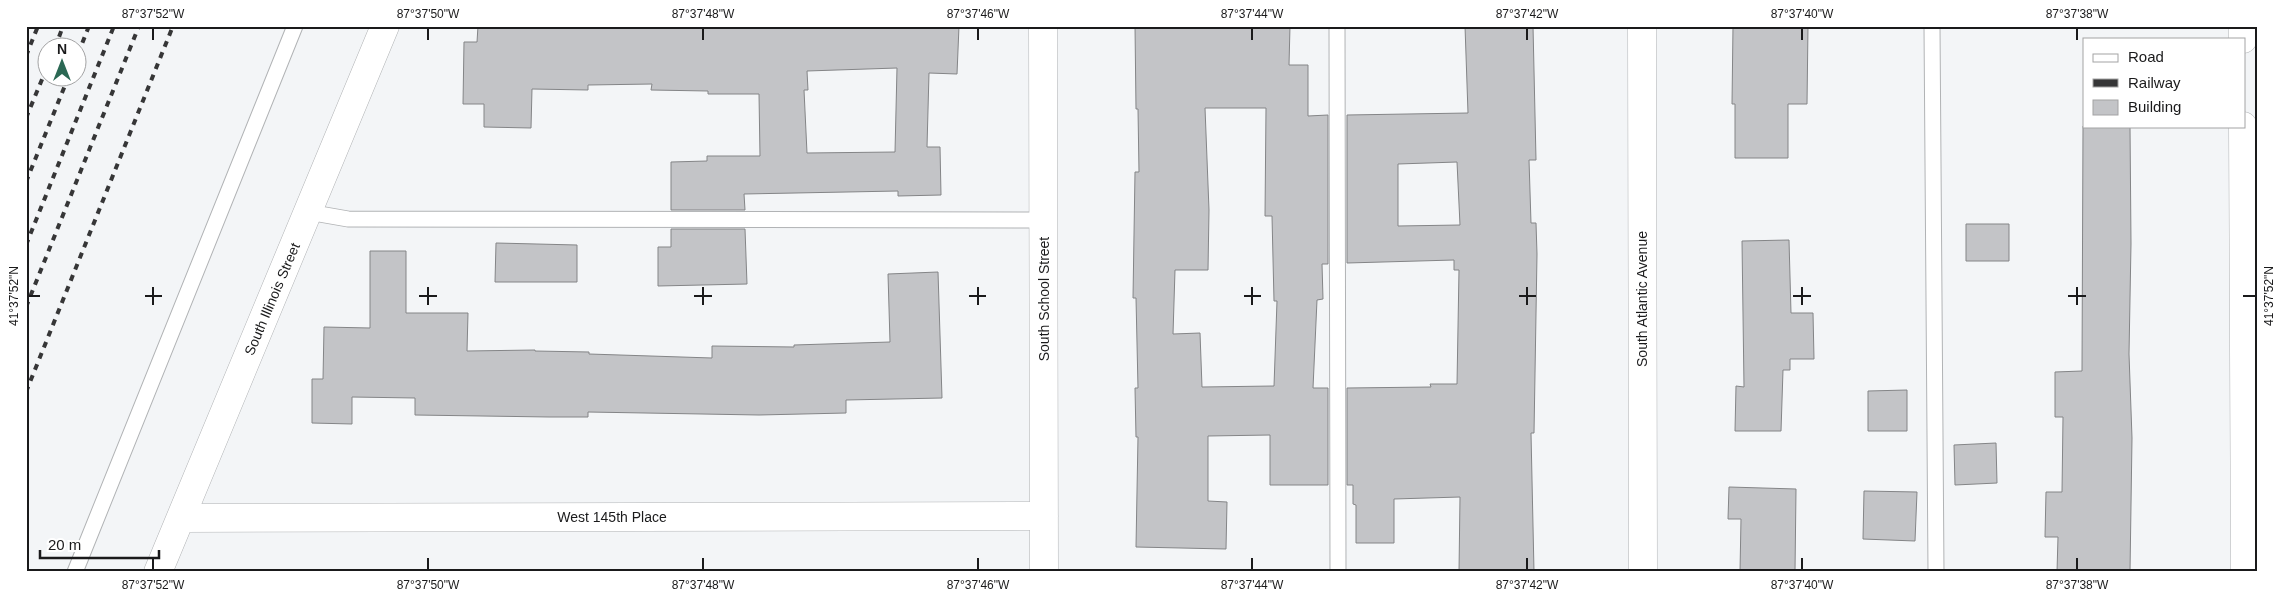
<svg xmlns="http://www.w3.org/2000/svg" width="2283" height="598" font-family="Helvetica,sans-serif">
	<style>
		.building { fill: #c3c4c7; stroke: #848587; fill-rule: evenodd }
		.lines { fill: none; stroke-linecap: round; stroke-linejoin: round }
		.service-casing { stroke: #b1b3b5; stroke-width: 17 }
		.minor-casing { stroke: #b1b3b5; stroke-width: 29 }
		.service { stroke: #fff; stroke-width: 15 }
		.minor { stroke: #fff; stroke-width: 28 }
		.rail { stroke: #363637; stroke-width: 4; stroke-dasharray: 6 6; stroke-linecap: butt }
		.ticks { fill: none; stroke: #1a1a1b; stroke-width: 2 }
		.labels { text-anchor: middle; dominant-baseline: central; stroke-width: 4; stroke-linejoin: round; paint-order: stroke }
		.street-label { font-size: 14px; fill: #1a1a1b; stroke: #fff }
		.neatline { fill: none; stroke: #1a1a1b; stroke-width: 2 }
		.ticks-label { font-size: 12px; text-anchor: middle; fill: #1a1a1b }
	</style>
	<rect width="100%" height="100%" fill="#f3f5f7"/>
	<path class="building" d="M 478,26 L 959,26 L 957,74 L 929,73 L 927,147 L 940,147 L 941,195 L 898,196 L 898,191 L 744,194 L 745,210 L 671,210 L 671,162 L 707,161 L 707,156 L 760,156 L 759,94 L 708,94 L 708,91 L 651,90 L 652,84 L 588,85 L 588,90 L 532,89 L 531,128 L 484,127 L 484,104 L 463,104 L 464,42 L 477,42 ZM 897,68 L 895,152 L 807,153 L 804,90 L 808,90 L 807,71 Z
		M 1135,26 L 1290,26 L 1289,65 L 1308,65 L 1308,116 L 1328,115 L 1328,264 L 1322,264 L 1323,299 L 1317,300 L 1313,388 L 1328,388 L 1328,485 L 1270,485 L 1270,435 L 1208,436 L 1208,501 L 1227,502 L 1226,549 L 1136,547 L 1138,437 L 1136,437 L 1135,388 L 1138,388 L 1136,298 L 1133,298 L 1135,172 L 1139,172 L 1138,109 L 1136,109 ZM 1205,108 L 1266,108 L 1265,216 L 1272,216 L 1274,301 L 1277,301 L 1274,386 L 1202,387 L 1200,333 L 1173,334 L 1175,270 L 1208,270 L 1209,210 Z
		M 1465,26 L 1533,26 L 1536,160 L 1529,160 L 1531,223 L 1536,223 L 1537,254 L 1534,433 L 1531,433 L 1534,572 L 1459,572 L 1460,497 L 1394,499 L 1394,543 L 1356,543 L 1356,505 L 1353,504 L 1353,485 L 1347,485 L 1347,388 L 1431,387 L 1430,384 L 1457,384 L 1459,270 L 1454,270 L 1454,260 L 1347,263 L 1347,115 L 1468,113 ZM 1457,162 L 1460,225 L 1398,226 L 1398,164 Z
		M 1733,26 L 1808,26 L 1807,104 L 1788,104 L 1788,158 L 1735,158 L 1735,104 L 1732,104 Z
		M 2083,126 L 2130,126 L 2131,244 L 2129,354 L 2132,438 L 2130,572 L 2057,572 L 2058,537 L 2045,537 L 2046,492 L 2062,492 L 2063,417 L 2055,417 L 2055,372 L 2082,371 Z
		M 1966,224 L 2009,224 L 2009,261 L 1966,261 Z
		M 671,229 L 745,229 L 747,284 L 658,286 L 658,247 L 671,247 Z
		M 1789,240 L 1791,313 L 1813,313 L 1814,359 L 1790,359 L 1790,370 L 1783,370 L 1781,431 L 1735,431 L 1736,386 L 1744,387 L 1742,241 Z
		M 496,243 L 577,245 L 577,282 L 495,282 Z
		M 370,251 L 406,251 L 406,313 L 468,313 L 467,351 L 535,350 L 535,351 L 589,352 L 589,354 L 712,358 L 712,346 L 794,347 L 794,345 L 890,342 L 888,274 L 938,272 L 942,398 L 846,400 L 846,413 L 759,415 L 588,412 L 588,417 L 549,417 L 415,415 L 415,398 L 352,397 L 352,424 L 312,423 L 312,379 L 323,379 L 324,327 L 370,328 Z
		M 1907,390 L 1907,431 L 1868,431 L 1868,391 Z
		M 1996,443 L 1997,483 L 1955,485 L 1954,445 Z
		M 1729,487 L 1796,489 L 1795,572 L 1740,572 L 1741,519 L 1728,519 Z
		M 1864,491 L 1917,492 L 1915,541 L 1863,539 Z"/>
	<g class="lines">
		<defs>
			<path id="service" d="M 1337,26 L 1338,572
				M 1932,26 L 1936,572
				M 308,212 L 348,219 L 1044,220
				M 75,572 L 295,26"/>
			<path id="minor" d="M 1043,26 L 1044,572
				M 1642,26 L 1643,572
				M 2243,26 L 2243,39
				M 2243,126 L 2245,572
				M 181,518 L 1044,516
				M 158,572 L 385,26"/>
		</defs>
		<use href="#service" class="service-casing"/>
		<use href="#minor" class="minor-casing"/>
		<use href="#service" class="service"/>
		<use href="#minor" class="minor"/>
		<path class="rail" d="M 55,48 L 63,26
			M 78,54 L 89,26
			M 26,56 L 38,26
			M 26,118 L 48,65
			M 26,182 L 68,78
			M 26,245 L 114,26
			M 26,307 L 139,26
			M 26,392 L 173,26"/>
	</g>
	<path class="ticks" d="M 153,28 L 153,40M 428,28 L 428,40M 703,28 L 703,40M 978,28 L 978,40M 1252,28 L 1252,40M 1527,28 L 1527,40M 1802,28 L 1802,40M 2077,28 L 2077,40M 153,287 L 153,305M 428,287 L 428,305M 703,287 L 703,305M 978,287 L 978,305M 1252,287 L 1252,305M 1527,287 L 1527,305M 1802,287 L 1802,305M 2077,287 L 2077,305M 28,296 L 40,296M 145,296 L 162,296M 419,296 L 437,296M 694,296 L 712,296M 969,296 L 986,296M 1244,296 L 1261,296M 1519,296 L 1536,296M 1793,296 L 1811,296M 2068,296 L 2086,296M 2243,296 L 2256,296M 153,558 L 153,570M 428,558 L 428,570M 703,558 L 703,570M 978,558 L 978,570M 1252,558 L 1252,570M 1527,558 L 1527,570M 1802,558 L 1802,570M 2077,558 L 2077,570"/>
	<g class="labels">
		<g class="street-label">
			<text transform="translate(272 299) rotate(-67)">South Illinois Street</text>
			<text transform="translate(1044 299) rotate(-90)">South School Street</text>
			<text transform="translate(1642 299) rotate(-90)">South Atlantic Avenue</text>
			<text x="612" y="517">West 145th Place</text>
		</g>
	</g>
	<rect width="2283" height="598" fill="none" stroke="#ffffff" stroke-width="55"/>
	<rect x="2083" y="38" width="162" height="90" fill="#ffffff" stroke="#a3a3a4"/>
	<rect x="2093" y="54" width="25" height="8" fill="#ffffff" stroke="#a3a3a4"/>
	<text x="2128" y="62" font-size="15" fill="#1a1a1b">Road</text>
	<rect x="2093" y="79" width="25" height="8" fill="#363637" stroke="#a3a3a4"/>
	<text x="2128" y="88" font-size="15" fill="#1a1a1b">Railway</text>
	<rect x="2093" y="100" width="25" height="15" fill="#c3c4c7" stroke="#a3a3a4"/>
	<text x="2128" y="112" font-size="15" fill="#1a1a1b">Building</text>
	<g transform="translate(62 62)"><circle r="24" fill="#ffffff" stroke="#a3a3a4"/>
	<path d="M0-4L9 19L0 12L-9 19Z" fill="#2b6854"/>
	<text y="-8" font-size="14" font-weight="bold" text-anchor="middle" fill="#1a1a1b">N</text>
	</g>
	<path d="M40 550v8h119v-8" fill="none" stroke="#1a1a1b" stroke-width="2.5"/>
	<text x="48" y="550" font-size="15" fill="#1a1a1b" stroke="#ffffff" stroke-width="4" paint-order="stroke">20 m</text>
	<rect x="28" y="28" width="2228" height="542" class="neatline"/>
	<g class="ticks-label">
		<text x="153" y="18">87°37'52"W</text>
		<text x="428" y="18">87°37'50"W</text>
		<text x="703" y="18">87°37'48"W</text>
		<text x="978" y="18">87°37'46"W</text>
		<text x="1252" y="18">87°37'44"W</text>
		<text x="1527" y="18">87°37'42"W</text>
		<text x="1802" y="18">87°37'40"W</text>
		<text x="2077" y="18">87°37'38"W</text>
		<text transform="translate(14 296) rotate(-90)" y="4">41°37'52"N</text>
		<text transform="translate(2269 296) rotate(-90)" y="4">41°37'52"N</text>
		<text x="153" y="589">87°37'52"W</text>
		<text x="428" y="589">87°37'50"W</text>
		<text x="703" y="589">87°37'48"W</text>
		<text x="978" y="589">87°37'46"W</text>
		<text x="1252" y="589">87°37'44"W</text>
		<text x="1527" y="589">87°37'42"W</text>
		<text x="1802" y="589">87°37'40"W</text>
		<text x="2077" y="589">87°37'38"W</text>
	</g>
</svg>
